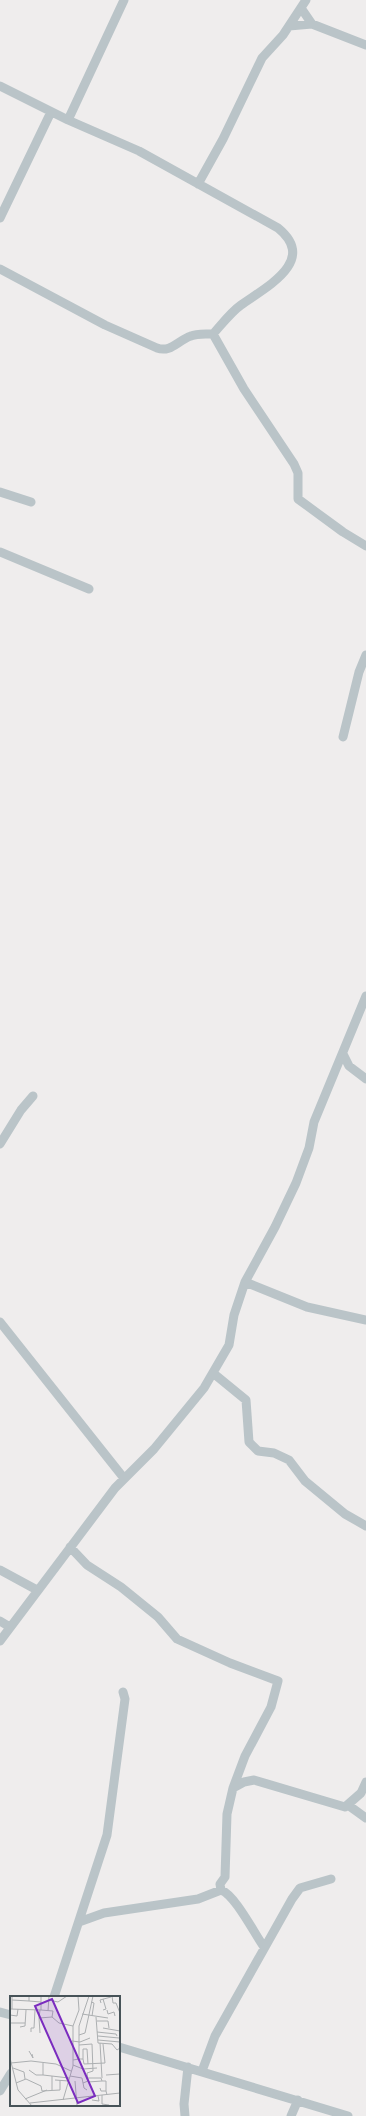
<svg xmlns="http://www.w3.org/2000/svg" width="366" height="2116" font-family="'DM Sans',sans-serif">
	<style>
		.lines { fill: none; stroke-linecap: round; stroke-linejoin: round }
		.minor { stroke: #bac4c8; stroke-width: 9 }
		.inset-road { fill: none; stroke: #acafb1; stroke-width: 1 }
		.view { fill: #7b2cbf; fill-opacity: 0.15; stroke: #7b2cbf; stroke-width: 2 }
		.inset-edge { fill: none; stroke: #475358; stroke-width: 2 }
	</style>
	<rect width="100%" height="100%" fill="#efeded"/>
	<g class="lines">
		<path class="minor" d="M 301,8 L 312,24
			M 289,26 L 312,24 L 366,45
			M 0,86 L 68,120 L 124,0
			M 198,184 L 223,139 L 262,58 L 283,35 L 306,0
			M 0,218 L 51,112
			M 0,269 L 105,325 L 157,348 C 171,353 178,340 191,336 C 197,333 206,334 213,334 C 222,324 231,312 241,305 C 266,287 318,261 278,228 L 139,151 L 68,120
			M 213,334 L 244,389 L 294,464 L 298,473 L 298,499 L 343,532 L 366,546
			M 0,492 L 31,502
			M 0,552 L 89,589
			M 343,737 L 359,672 L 366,655
			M 343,1054 L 349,1066 L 366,1079
			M 0,1144 L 21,1110 L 33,1096
			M 245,1282 L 307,1307 L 366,1320
			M 0,1322 L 123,1477
			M 213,1373 L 246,1400 L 249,1442 L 258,1451 L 274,1453 L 289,1460 L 305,1481 L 345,1514 L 366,1526
			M 70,1547 L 87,1565 L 121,1587 L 158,1617 L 177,1639 L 230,1663 L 278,1681 L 271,1707 L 245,1756 L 233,1788 L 227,1814 L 225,1877 L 220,1884 L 221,1890 C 235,1895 254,1933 264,1947
			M 0,1570 L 37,1590
			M 0,1621 L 10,1627
			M 0,1641 L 115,1488 L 154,1449 L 204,1388 L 229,1345 L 234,1315 L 245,1282 L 275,1227 L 296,1183 L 309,1148 L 314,1122 L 366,996
			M 233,1788 L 244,1782 L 254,1780 L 345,1807 L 361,1793 L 366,1782
			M 348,1805 L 366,1818
			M 79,1922 L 104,1913 L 198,1899 L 221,1890
			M 54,1997 L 107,1835 L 125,1699 L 123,1692
			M 0,2012 L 11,2015
			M 119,2047 L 348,2116
			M 202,2071 L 215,2036 L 292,1899 L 300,1888 L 331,1879
			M 0,2091 L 11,2073
			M 185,2116 L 184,2104 L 188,2067
			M 291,2116 L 298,2100"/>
	</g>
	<g transform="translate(10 1996)">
		<rect width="110" height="110" fill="#efeded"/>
		<path class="inset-road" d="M 19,0 L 19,5 L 31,6M 102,0 L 103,7 L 106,7 L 110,17M 2,4 L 19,5M 39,4 L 48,6 L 57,0M 81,6 L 84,7 L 82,20M 91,7 L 90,4 L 101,1M 0,13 L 31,14 L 31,0M 2,13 L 2,0M 30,14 L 29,22 L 42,21M 31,14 L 43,15 L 42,21M 93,14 L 96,13 L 93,3M 97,14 L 98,18 L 104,16 L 105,20M 38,15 L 39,0M 72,18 L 98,22M 0,19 L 7,20 L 8,13M 42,21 L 49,27 L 63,30 L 69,14 L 68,0M 86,21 L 88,47 L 102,48 L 107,54 L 110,52M 29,22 L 30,37M 87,25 L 98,25 L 99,32M 0,27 L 15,27M 10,31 L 15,30 L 16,14M 93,32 L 110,35M 21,36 L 21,32 L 24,32 L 25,14M 87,36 L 106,38 L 107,40M 69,39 L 75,37 L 83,0M 88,40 L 109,42M 88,44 L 110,46M 62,45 L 70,46 L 80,42M 90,47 L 92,82M 69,49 L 82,48 L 83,75 L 77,77M 73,53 L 77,53 L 78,68M 19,55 L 23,62 L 22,58M 0,62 L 8,94 L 22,110M 69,63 L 73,63 L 73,53M 73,63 L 74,68 L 95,67 L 93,48M 63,64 L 69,63 L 69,30 L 79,0M 1,67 L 21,65 L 46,68 L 61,75M 33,67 L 33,79 L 59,82M 63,69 L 73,73 L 87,72M 3,72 L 14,76 L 15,83M 19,74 L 26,79 L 33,79M 96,79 L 110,78M 42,80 L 42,94M 60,80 L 72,82 L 74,92 L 77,94M 78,82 L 91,82 L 92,85 L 96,85 L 96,95M 45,84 L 59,85M 65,85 L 67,110M 78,86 L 92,85M 6,87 L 16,83 L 31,90 L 32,95 L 50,94 L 50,84M 73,87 L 78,85 L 77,77M 90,92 L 91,95 L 96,95 L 97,99M 92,99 L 92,108 L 99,109M 15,103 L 37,94M 53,104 L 63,70 L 63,30M 82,104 L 89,105 L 88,100M 20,107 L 110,97"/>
		<path class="view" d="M 42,3 L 85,100 L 68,107 L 25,10 Z"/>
		<rect width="110" height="110" class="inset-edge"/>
	</g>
</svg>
